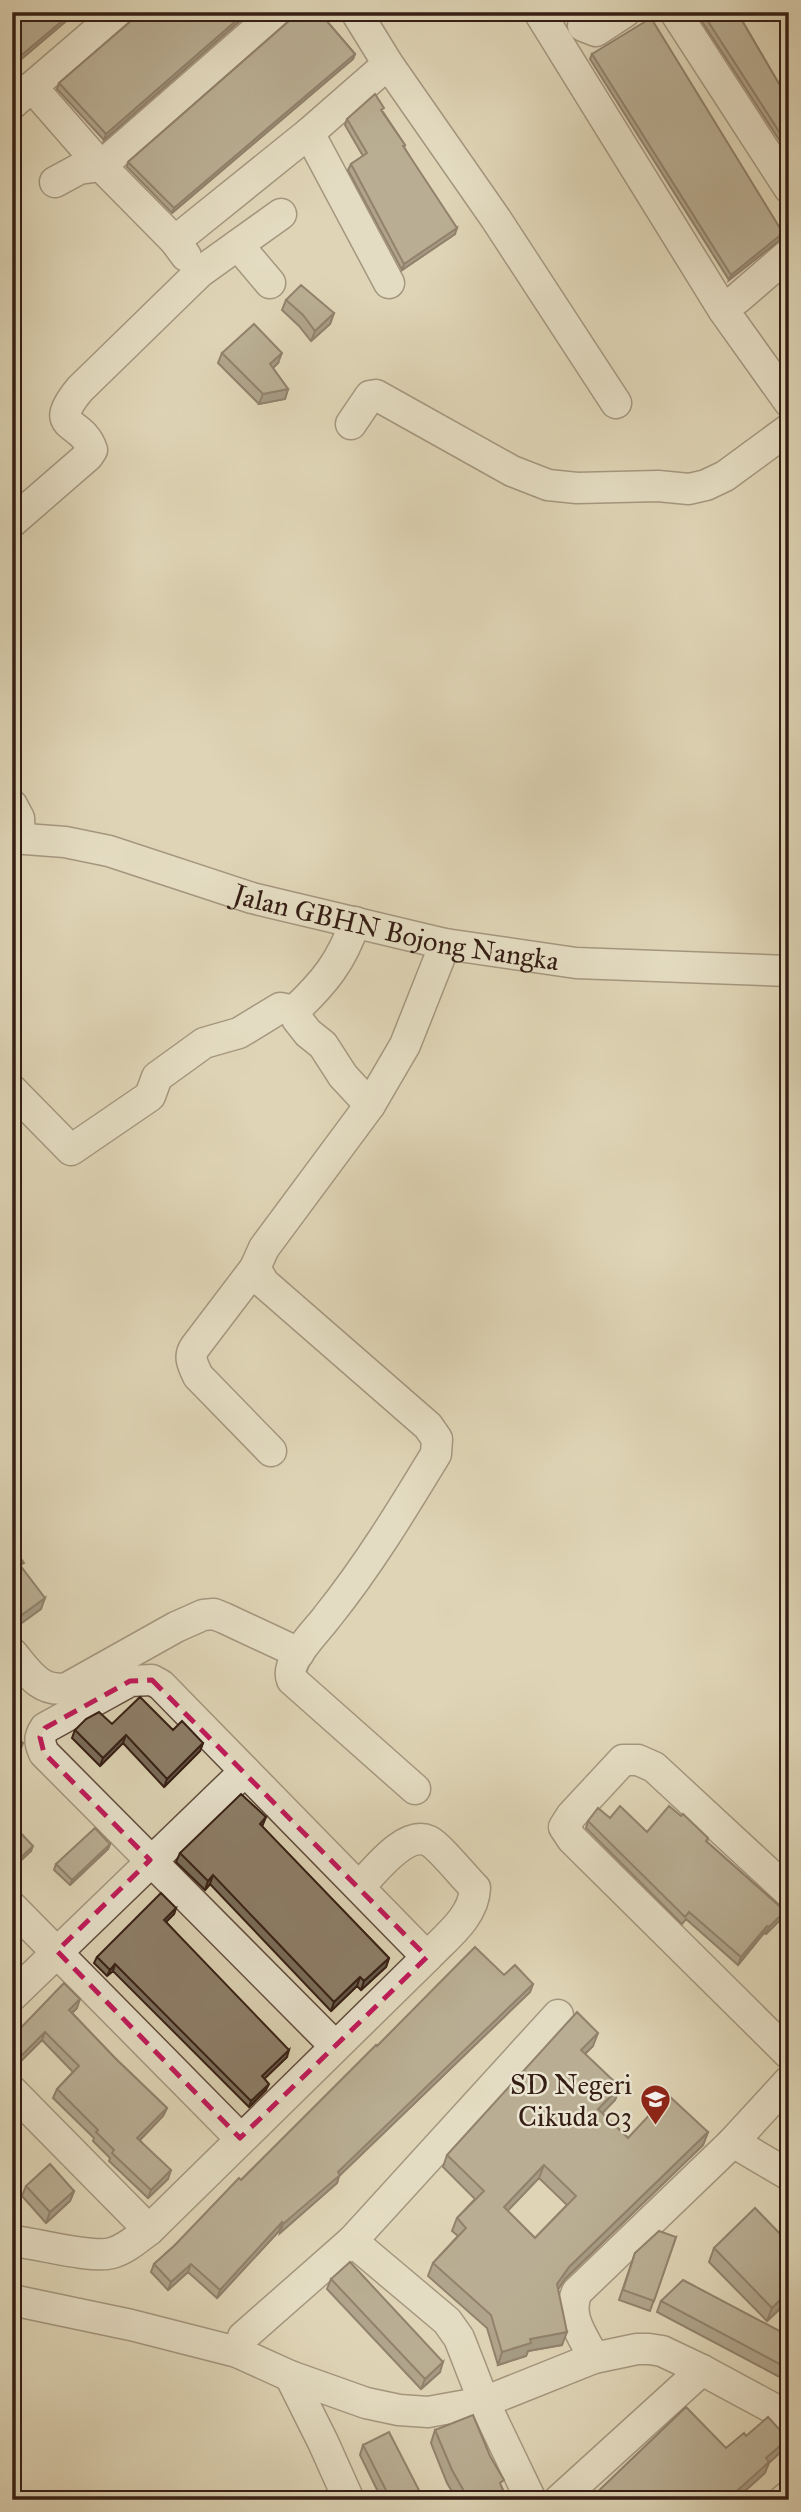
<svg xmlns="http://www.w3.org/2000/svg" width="801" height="2512" font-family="'IM FELL Great Primer',serif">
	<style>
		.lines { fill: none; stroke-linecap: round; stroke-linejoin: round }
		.minor-casing { stroke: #604c3d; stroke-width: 33 }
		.minor { stroke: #eae4d0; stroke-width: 30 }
		.wall { fill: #796c5a; stroke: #351e14; stroke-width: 2; fill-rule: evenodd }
		.shaded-wall { fill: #63584a; stroke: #351e14; stroke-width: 2 }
		.building { fill: #8d7e69; stroke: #351e14; stroke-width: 2; fill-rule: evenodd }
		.marked { fill: none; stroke: #c2185b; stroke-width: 5; stroke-dasharray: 14 9; stroke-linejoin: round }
		.labels { text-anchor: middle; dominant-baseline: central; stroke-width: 5; stroke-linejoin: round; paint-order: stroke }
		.street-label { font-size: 28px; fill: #351e14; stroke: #eae4d0 }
		.poi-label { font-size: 28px; fill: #351e14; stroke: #eae4d0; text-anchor: end }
	</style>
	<rect width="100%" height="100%" fill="#dfd6b7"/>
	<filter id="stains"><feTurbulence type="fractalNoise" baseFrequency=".00286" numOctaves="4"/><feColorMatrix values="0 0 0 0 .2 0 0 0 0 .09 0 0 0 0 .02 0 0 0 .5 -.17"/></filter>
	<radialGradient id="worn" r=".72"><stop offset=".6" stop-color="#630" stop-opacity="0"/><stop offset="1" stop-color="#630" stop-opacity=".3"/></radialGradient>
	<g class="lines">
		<defs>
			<g id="minor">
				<path d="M 356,12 L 388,64 L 496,219 L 616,403"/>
				<path d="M 539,12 L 724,311 L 789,402"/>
				<path d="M 675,12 L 789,188"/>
				<path d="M 583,26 L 596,31 L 625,12"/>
				<path d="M 32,87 L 101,166 L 175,241 L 186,256"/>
				<path d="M 12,104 L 119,12"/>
				<path d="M 309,133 L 389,283"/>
				<path d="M 55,182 L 79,169 L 101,166 L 277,12"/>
				<path d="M 175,241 L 309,133 L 388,64"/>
				<path d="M 238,245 L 270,283"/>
				<path d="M 737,299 L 789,254"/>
				<path d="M 351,424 L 370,396 L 376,395 L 512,471 L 548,485 L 577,488 L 658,486 L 689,489 L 706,485 L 725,476 L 789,429"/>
				<path d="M 12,522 L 88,456 L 92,450 C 82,418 45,431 80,389 L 200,272 L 281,214"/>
				<path d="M 12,805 L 19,818 L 20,837"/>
				<path id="s1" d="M 12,838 L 65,842 L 109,851 L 252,898 L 445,944 L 576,963 L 789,971"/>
				<path d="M 294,1011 C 324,983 342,961 355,922"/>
				<path d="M 12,1090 L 71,1150 L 150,1096 L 157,1077 L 204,1043 L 239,1033 L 280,1008 L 294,1011 L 297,1019 L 308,1033 L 323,1045 L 343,1076 L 370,1105"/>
				<path d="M 255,1268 L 195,1347 C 188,1357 193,1365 198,1376 L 271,1451"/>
				<path d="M 12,1653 C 28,1672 40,1693 67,1688 L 176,1627 L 203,1615 L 214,1614 L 224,1618 L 299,1653"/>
				<path d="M 415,1789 L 292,1680 C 284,1662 316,1632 327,1617 C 368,1566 402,1510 436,1454 L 437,1439 L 428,1426 L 264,1283 L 255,1268 L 264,1248 L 370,1105 L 405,1045 L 445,944"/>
				<path d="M 789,1892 L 654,1767 L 638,1760 L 623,1760 L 571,1816 L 564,1827 L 572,1839 L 789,2054"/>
				<path d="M 12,1907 L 240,2138"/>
				<path d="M 12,1996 L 245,1771"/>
				<path d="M 335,2046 L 44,1753 C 39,1742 39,1737 45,1728 L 130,1681 L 152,1680 L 161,1685 L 427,1957"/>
				<path d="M 12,2091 L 149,2230"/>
				<path d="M 733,2142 L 789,2175"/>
				<path d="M 12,2241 C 37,2243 91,2259 112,2253 C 126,2249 138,2238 149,2230 L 427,1957 C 446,1937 474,1917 475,1888 C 465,1878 439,1846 429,1841 C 405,1830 375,1871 360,1886"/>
				<path d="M 352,2241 L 447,2321 L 459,2338 L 484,2402 L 531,2500"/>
				<path d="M 12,2300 L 131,2325 L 237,2352 L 290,2376 L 366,2403 L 399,2410 L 428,2412 L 484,2402 L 594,2358 L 637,2349 L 649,2349 L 662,2351 L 702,2370 L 789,2417"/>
				<path d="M 243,2337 L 352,2241 L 558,2015"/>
				<path d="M 594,2358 C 583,2336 566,2316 577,2292 L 733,2142 L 789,2081"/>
				<path d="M 290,2376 L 323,2442 L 349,2500"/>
				<path d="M 559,2500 L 702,2370"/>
				<path d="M 784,2500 L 789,2496"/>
			</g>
		</defs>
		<use href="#minor" class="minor-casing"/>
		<use href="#minor" class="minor"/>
	</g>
	<path class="wall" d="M 136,12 L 250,12 L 104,140 L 57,89 L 59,83 L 132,20 L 136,15 Z
		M 294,12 L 319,12 L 355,54 L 353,59 L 172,213 L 127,167 L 128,162 L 290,20 L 294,15 Z
		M 697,12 L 737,12 L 789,101 L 789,155 L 697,14 Z
		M 592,54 L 783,233 L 781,239 L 729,280 L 590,59 Z
		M 383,112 L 405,145 L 404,147 L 455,234 L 402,270 L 348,170 L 351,164 L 363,156 L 345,125 L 347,119 Z
		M 286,300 L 334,313 L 330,324 L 311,341 L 299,326 L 282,310 Z
		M 222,353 L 278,363 L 273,368 L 288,389 L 285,399 L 259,404 L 218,363 Z
		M 112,1724 L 173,1730 L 203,1743 L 200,1751 L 164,1787 L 123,1743 L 100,1766 L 72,1738 L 75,1730 Z
		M 681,1816 L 708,1838 L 707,1842 L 785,1911 L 782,1918 L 766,1934 L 764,1933 L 738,1965 L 686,1919 L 682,1924 L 586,1828 L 588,1821 L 610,1818 L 647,1832 Z
		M 266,1817 L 262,1827 L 389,1958 L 386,1967 L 361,1990 L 357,1986 L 331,2011 L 210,1884 L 205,1890 L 176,1862 L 180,1853 Z
		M 12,1829 L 31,1851 L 16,1865 L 12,1862 Z
		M 110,1844 L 108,1849 L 70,1885 L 54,1870 L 56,1864 Z
		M 176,1908 L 174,1914 L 166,1922 L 287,2057 L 264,2079 L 266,2090 L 249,2107 L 113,1971 L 107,1976 L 94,1963 L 97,1957 Z
		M 504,1975 L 533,1984 L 530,1992 L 339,2176 L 337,2183 L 280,2233 L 279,2231 L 217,2298 L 188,2272 L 168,2290 L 151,2272 L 154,2264 L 174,2246 L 241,2180 L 377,2046 Z
		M 77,2008 L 72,2013 L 115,2058 L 167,2108 L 163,2116 L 140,2140 L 168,2179 L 148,2198 L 109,2161 L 110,2158 L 93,2141 L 94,2138 L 53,2098 L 57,2089 L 73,2072 L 42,2040 L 14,2068 L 12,2067 L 12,2037 Z
		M 593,2046 L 585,2054 L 620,2087 L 615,2100 L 602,2113 L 628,2138 L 708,2132 L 703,2145 L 565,2279 L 558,2289 L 562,2345 L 528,2351 L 526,2356 L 498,2365 L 487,2328 L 428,2276 L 433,2263 L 458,2236 L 452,2231 L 457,2218 L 475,2199 L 443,2167 L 447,2155 ZM 539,2178 L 567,2205 L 535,2238 L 507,2211 Z
		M 26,2186 L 74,2191 L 70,2201 L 46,2223 L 22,2196 Z
		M 676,2237 L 650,2311 L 619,2300 L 635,2253 Z
		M 714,2248 L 789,2300 L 767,2321 L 709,2262 Z
		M 331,2279 L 440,2372 L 421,2389 L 327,2289 Z
		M 661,2301 L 789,2336 L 789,2382 L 657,2312 Z
		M 435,2430 L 502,2488 L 507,2500 L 457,2500 L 447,2483 L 431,2443 Z
		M 363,2445 L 424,2500 L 382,2500 L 360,2455 Z"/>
	<path class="shaded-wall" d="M 73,12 L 77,12 L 12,67 L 12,63 Z
		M 246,12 L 250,12 L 104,140 L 106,134 Z
		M 355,54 L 353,59 L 172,213 L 174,208 Z
		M 457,228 L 455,234 L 402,270 L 404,264 Z
		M 783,233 L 781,239 L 729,280 L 731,275 Z
		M 334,313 L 330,324 L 311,341 L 315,331 Z
		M 282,353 L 278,363 L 266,374 L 270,364 Z
		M 288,389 L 285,399 L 259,404 L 263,394 Z
		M 45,1598 L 41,1609 L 12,1630 L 12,1622 Z
		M 126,1735 L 123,1743 L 100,1766 L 103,1758 Z
		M 23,1743 L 19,1754 L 12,1760 L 12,1753 Z
		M 203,1743 L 200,1751 L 164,1787 L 167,1779 Z
		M 110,1844 L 108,1849 L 70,1885 L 72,1880 Z
		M 33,1846 L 31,1851 L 16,1865 L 18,1860 Z
		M 213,1875 L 210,1884 L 205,1890 L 208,1881 Z
		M 176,1908 L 174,1914 L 162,1926 L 164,1920 Z
		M 785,1911 L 782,1918 L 766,1934 L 769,1927 Z
		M 767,1926 L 764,1933 L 738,1965 L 741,1957 Z
		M 18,1930 L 15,1941 L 12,1943 L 12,1936 Z
		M 389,1958 L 386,1967 L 361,1990 L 364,1981 Z
		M 115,1964 L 113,1971 L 107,1976 L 110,1970 Z
		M 360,1977 L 357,1986 L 331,2011 L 334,2002 Z
		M 533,1984 L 530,1992 L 339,2176 L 337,2183 L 280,2233 L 283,2224 Z
		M 80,1999 L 77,2008 L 66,2018 L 69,2010 Z
		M 45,2032 L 42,2040 L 14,2068 L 17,2060 Z
		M 598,2033 L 593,2046 L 576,2062 L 581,2050 Z
		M 289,2050 L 287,2057 L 260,2083 L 262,2076 Z
		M 269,2084 L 266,2090 L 249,2107 L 251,2101 Z
		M 620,2087 L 615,2100 L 594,2122 L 598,2109 Z
		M 167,2108 L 163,2116 L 134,2146 L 137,2138 Z
		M 708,2132 L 703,2145 L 565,2279 L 553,2297 L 557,2284 L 569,2267 Z
		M 544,2165 L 539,2178 L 499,2220 L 504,2207 Z
		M 171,2170 L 168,2179 L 148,2198 L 151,2190 Z
		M 74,2191 L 70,2201 L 46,2223 L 50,2212 Z
		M 282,2222 L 279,2231 L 217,2298 L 220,2290 Z
		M 191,2264 L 188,2272 L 168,2290 L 171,2282 Z
		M 789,2291 L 789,2300 L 767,2321 L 772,2308 Z
		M 567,2332 L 562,2345 L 528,2351 L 526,2356 L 498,2365 L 502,2352 L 530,2339 Z
		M 443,2362 L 440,2372 L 421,2389 L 425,2379 Z
		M 788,2439 L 784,2449 L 769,2463 L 765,2473 L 735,2500 L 727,2500 L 766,2458 Z"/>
	<path class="building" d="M 12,12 L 73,12 L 12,63 Z
		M 137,12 L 246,12 L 106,134 L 59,83 L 132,20 Z
		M 295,12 L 319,12 L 355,54 L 174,208 L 128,162 L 290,20 Z
		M 702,12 L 737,12 L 789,101 L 789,147 Z
		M 651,18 L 783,233 L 731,275 L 592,54 Z
		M 375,94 L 384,108 L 381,110 L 405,145 L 403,146 L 457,228 L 404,264 L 351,164 L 367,153 L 347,119 Z
		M 301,285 L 334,313 L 315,331 L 303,315 L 286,300 Z
		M 254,324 L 282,353 L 270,364 L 288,389 L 263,394 L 222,353 Z
		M 12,1547 L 24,1563 L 20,1565 L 45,1598 L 12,1622 Z
		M 140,1697 L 173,1730 L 182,1721 L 203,1743 L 167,1779 L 126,1735 L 103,1758 L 75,1730 L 86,1719 L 99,1712 L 112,1724 Z
		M 12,1732 L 23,1743 L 12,1753 Z
		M 241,1794 L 266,1817 L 260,1824 L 389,1958 L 364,1981 L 360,1977 L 334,2002 L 213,1875 L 208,1881 L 180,1853 Z
		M 620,1806 L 647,1832 L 669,1806 L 681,1816 L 683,1814 L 708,1838 L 706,1841 L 785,1911 L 769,1927 L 767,1926 L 741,1957 L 689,1912 L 685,1917 L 588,1821 L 598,1808 L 610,1818 Z
		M 15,1827 L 33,1846 L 18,1860 L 12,1854 L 12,1829 Z
		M 95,1828 L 110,1844 L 72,1880 L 56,1864 Z
		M 161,1893 L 176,1908 L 164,1920 L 289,2050 L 262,2076 L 269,2084 L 251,2101 L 115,1964 L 110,1970 L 97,1957 Z
		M 12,1924 L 18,1930 L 12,1936 Z
		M 475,1947 L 504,1975 L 515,1965 L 533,1984 L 338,2172 L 340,2175 L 283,2224 L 282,2222 L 220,2290 L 191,2264 L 171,2282 L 154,2264 L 174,2246 L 239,2178 L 241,2180 L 376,2045 L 377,2046 Z
		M 64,1983 L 80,1999 L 69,2010 L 115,2058 L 167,2108 L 137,2138 L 171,2170 L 151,2190 L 112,2153 L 114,2150 L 96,2132 L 98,2130 L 57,2089 L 79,2066 L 45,2032 L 17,2060 L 12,2055 L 12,2037 Z
		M 577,2012 L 598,2033 L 581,2050 L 620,2087 L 598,2109 L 628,2138 L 668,2095 L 708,2132 L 569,2267 L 557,2284 L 567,2332 L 530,2339 L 531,2343 L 502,2352 L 491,2315 L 433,2263 L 466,2228 L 457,2218 L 484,2191 L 447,2155 ZM 544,2165 L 576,2196 L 535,2238 L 504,2207 Z
		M 50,2164 L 74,2191 L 50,2212 L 26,2186 Z
		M 755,2208 L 789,2243 L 789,2291 L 772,2308 L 714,2248 Z
		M 659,2231 L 676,2237 L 654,2301 L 623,2290 L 635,2253 Z
		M 350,2262 L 443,2362 L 425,2379 L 331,2279 Z
		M 683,2280 L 789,2336 L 789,2369 L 661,2301 Z
		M 686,2407 L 726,2448 L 744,2433 L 746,2436 L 768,2417 L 788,2439 L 766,2458 L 769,2462 L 727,2500 L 589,2500 Z
		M 473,2415 L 490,2456 L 504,2480 L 500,2483 L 507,2500 L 469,2500 L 452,2470 L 435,2430 Z
		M 389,2432 L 424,2500 L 391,2500 L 363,2445 Z"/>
	<path d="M0 0H801V2512H0ZM 152,1680 L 427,1957 L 240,2138 L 57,1951 L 150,1860 L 44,1753 L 40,1737 L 45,1728 L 130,1681 Z" fill="#dfd6b7" fill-opacity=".55" fill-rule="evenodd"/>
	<path class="marked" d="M 152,1680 L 427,1957 L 240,2138 L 57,1951 L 150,1860 L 44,1753 L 40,1737 L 45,1728 L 130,1681 Z"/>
	<defs>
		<symbol id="school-pin" viewBox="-11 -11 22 30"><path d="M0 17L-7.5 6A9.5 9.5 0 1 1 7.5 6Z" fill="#8f2418" stroke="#eae4d0"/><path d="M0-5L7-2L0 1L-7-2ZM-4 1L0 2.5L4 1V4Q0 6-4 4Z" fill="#fff"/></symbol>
	</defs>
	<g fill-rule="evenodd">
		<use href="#school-pin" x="638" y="2082" width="35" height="47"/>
	</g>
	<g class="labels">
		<g class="street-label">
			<text stroke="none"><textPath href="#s1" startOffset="396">Jalan GBHN Bojong Nangka</textPath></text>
		</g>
		<g class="poi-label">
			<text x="632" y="2084">SD Negeri<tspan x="632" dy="32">Cikuda 03</tspan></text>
		</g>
	</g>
	<rect width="801" height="2512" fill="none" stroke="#dfd6b7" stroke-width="42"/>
	<rect x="14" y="14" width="773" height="2484" fill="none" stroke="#351e14" stroke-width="3.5"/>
	<rect x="21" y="21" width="759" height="2470" fill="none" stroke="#351e14" stroke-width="2"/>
	<rect width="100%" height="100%" filter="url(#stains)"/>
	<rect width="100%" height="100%" fill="url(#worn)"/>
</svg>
